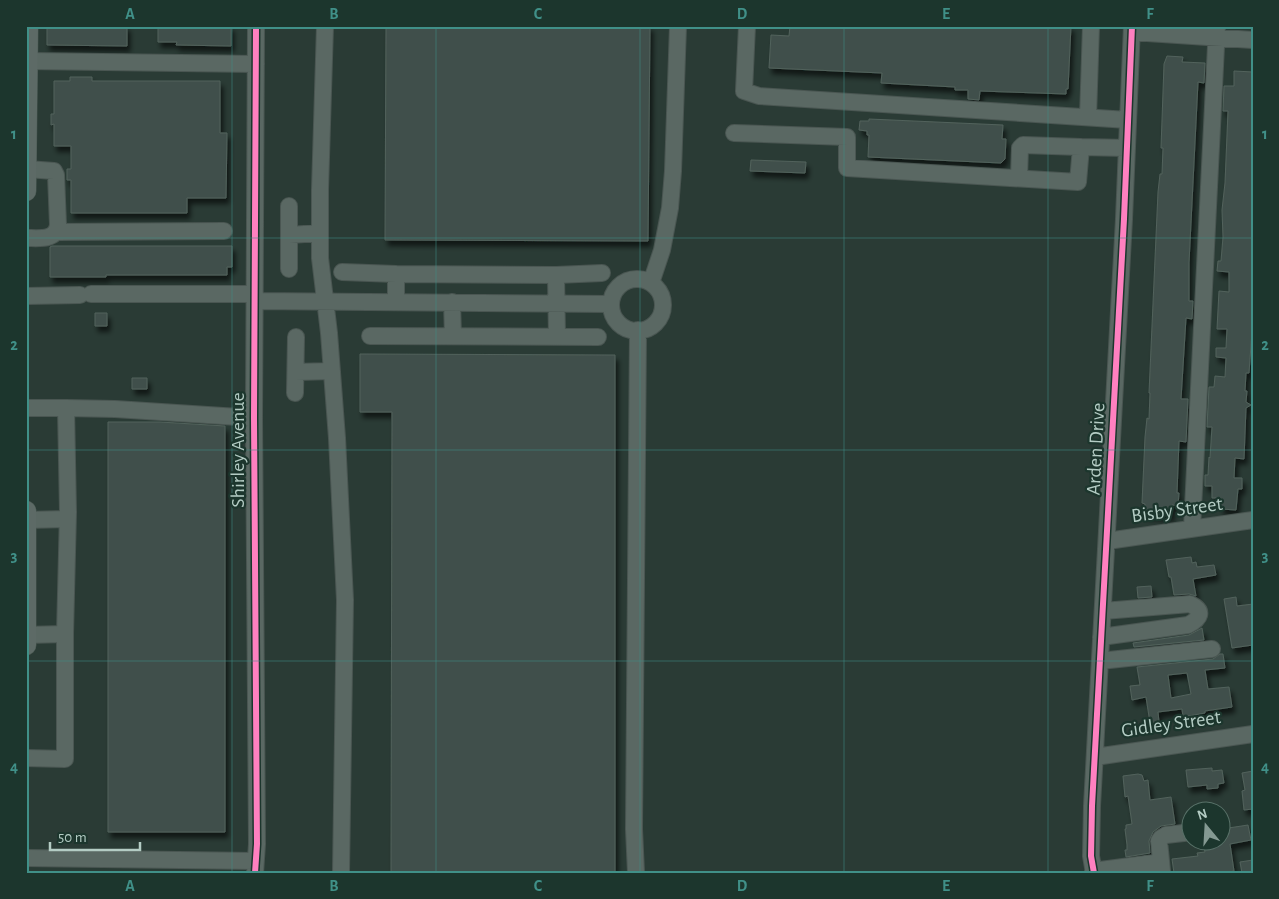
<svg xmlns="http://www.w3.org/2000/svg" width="1279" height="899" font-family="'Alegreya Sans',sans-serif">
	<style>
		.building { fill: #41504b; stroke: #52625c; fill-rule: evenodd; filter: url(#shadow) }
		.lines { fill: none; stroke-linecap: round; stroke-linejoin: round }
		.minor-casing { stroke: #4a5652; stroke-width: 18 }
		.major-casing { stroke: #485751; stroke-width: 21 }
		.minor { stroke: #5a6863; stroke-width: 16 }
		.major { stroke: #5d6a66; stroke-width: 20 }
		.cycleway-casing { stroke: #1c362d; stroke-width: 9 }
		.cycleway { stroke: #ff80c0; stroke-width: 6 }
		.grid { fill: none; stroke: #409088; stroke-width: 1; stroke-opacity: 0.55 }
		.labels { text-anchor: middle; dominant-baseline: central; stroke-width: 4.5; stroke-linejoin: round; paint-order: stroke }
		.street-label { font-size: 20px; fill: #b4ccc4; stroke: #1c362d }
		.neatline { fill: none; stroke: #409088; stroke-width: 2 }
		.grid-label { font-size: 16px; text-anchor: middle; font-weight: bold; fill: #409088 }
	</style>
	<defs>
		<filter id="shadow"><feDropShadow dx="3" dy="5.5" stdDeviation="2.5" flood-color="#0009"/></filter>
	</defs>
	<rect width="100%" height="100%" fill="#2a3b35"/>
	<path class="building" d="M 47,26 L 127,26 L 127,46 L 47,45 Z
		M 158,26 L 231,26 L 231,46 L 176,45 L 177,42 L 158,42 Z
		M 386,26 L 650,26 L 648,241 L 385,240 Z
		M 790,26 L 1071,26 L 1068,89 L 1066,89 L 1066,94 L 980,91 L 979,100 L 968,99 L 968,90 L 955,90 L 955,87 L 881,83 L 882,73 L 769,68 L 771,35 L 789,36 Z
		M 1167,56 L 1183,57 L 1182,62 L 1205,63 L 1204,83 L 1198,82 L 1189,263 L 1189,301 L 1193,301 L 1192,319 L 1186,318 L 1181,399 L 1188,399 L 1186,442 L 1179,441 L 1177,493 L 1179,493 L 1178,506 L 1172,505 L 1171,516 L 1144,514 L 1145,504 L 1142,503 L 1145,437 L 1147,418 L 1149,419 L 1150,393 L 1149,393 L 1158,192 L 1160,174 L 1162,174 L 1163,148 L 1161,148 L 1164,64 Z
		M 1234,71 L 1253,72 L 1253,317 L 1249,373 L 1246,373 L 1245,391 L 1247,391 L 1246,402 L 1251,405 L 1246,408 L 1244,459 L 1235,458 L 1234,478 L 1242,478 L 1242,489 L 1238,489 L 1236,510 L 1221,509 L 1221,498 L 1212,498 L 1212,486 L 1205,486 L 1205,475 L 1208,475 L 1209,457 L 1210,458 L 1212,427 L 1207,427 L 1209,387 L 1214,387 L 1215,376 L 1225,377 L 1226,358 L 1216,357 L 1216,348 L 1226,348 L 1227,329 L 1217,329 L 1219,291 L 1229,292 L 1229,272 L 1217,271 L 1218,261 L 1221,261 L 1223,237 L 1222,210 L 1225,183 L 1228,111 L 1223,111 L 1224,86 L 1234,86 Z
		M 70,77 L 92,77 L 92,81 L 220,81 L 220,133 L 227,133 L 226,198 L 187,198 L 187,213 L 71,213 L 71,180 L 67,180 L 67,169 L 71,169 L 71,146 L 54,146 L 54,124 L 51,125 L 51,114 L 54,114 L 54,81 L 70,81 Z
		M 869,119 L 1003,125 L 1002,139 L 1006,139 L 1005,159 L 1001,163 L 868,157 L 869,135 L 867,135 L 867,131 L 859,130 L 860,121 L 869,121 Z
		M 751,160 L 806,162 L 805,173 L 750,171 Z
		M 232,246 L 232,267 L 227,267 L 227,275 L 106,275 L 106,277 L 50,277 L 50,247 L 52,246 Z
		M 95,313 L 107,313 L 107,326 L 95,326 Z
		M 360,354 L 615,355 L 615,873 L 391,873 L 392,412 L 360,412 Z
		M 132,378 L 147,378 L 147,389 L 132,389 Z
		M 108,422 L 160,422 L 225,426 L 225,832 L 108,832 Z
		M 1191,557 L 1192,563 L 1196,562 L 1197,567 L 1214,565 L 1216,575 L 1193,579 L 1196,596 L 1189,594 L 1174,595 L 1171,577 L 1169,577 L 1166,560 Z
		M 1151,586 L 1152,597 L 1138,598 L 1137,587 Z
		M 1236,597 L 1237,606 L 1253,604 L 1253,645 L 1232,648 L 1224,599 Z
		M 1202,628 L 1204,640 L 1134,647 L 1133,643 L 1189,635 Z
		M 1220,654 L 1223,654 L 1225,668 L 1205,670 L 1208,689 L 1229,687 L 1232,707 L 1205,711 L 1205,713 L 1183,717 L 1182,709 L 1158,712 L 1159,722 L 1150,723 L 1146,697 L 1132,700 L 1130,686 L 1140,685 L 1137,667 L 1213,659 ZM 1187,673 L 1191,694 L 1171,698 L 1168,675 Z
		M 1212,768 L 1212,771 L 1222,770 L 1224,783 L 1218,784 L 1218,788 L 1207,789 L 1207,785 L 1188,787 L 1186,770 Z
		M 1253,771 L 1253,809 L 1244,810 L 1242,791 L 1245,790 L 1242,773 Z
		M 1138,774 L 1142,775 L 1144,781 L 1148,780 L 1150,800 L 1171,797 L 1175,824 L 1161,826 L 1153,832 L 1149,841 L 1150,853 L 1126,857 L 1125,850 L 1127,850 L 1127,845 L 1125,829 L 1126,829 L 1126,825 L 1132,824 L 1128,796 L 1125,797 L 1123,776 Z
		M 1248,825 L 1251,840 L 1230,844 L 1234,871 L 1223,873 L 1174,873 L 1172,859 L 1198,856 L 1197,853 L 1205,852 L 1203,842 L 1222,842 L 1222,829 Z
		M 1253,860 L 1253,873 L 1242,873 L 1240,862 Z"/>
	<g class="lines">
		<defs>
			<path id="minor" d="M 325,26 L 320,190 L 320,258 L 329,333 L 337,438 L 345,600 L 341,873
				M 747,26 L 744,91 L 759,96 L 1128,120
				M 1132,32 L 1253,40
				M 28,61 L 256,64
				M 1088,117 L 1091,26
				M 734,133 L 847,137 L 847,168 L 1078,182 L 1081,147 L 1127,148
				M 1019,178 L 1020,148 L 1023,145 L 1081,147
				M 289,206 L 289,269
				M 57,232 L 224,231
				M 289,235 L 320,233
				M 26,238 C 39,238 56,241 58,225 L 56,175 L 54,171 L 27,169
				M 342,272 L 396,274
				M 556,275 L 602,273
				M611 305a26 26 0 1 1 52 0a26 26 0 1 1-52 0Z
				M 651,283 L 662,250 L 670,208 L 673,171 L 678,26
				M 91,294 L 255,294
				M 26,296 L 80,295
				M 255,301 L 611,304
				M 396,301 L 396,274 L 556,275 L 557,337
				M 452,302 L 453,336
				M 370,336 L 598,337
				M 296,372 L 332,371
				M 295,393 L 296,337
				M 26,408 L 66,408 L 68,512 L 65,634
				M 66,408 L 115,409 L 254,418
				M 26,520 L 67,519
				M 1192,529 L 1217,26
				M 1107,541 L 1253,520
				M 26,635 L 65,634 L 65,759 L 26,758
				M 1101,637 L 1188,625 C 1200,619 1205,611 1190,604 L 1103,611
				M 1100,661 L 1212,649
				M 1095,757 L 1253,734
				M 26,858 L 255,861
				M 1093,871 L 1161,862
				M 1162,871 L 1159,841 L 1161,838 L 1166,835 L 1192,832
				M 255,873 L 257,844 L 254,418 L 256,26
				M 636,873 L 634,829 L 638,330
				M 1094,873 L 1091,856 L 1092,806 L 1124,219 L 1132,26"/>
			<path id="major" d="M 26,191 L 28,26
				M 26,511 L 26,645"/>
		</defs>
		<use href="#minor" class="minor-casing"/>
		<use href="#major" class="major-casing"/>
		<use href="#minor" class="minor"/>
		<use href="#major" class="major"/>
		<defs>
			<path id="cycleway" d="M 255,873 L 257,844 L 254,418 L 256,26
				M 1094,873 L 1091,856 L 1092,806 L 1124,219 L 1132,26"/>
		</defs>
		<use href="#cycleway" class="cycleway-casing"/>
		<use href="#cycleway" class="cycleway"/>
	</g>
	<path class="grid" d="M 232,26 L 232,873M 436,26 L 436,873M 640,26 L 640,873M 844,26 L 844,873M 1048,26 L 1048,873M 26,238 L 1253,238M 26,450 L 1253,450M 26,661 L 1253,661"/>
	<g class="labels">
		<g class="street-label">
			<text transform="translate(1096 449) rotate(-87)">Arden Drive</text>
			<text transform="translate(238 450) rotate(-90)">Shirley Avenue</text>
			<text transform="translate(1177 510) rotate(-8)">Bisby Street</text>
			<text transform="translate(1171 724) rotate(-8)">Gidley Street</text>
		</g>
	</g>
	<rect width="1279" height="899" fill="none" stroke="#1c362d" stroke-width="55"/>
	<g transform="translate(1206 826) rotate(342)"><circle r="24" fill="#1c362d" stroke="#597269"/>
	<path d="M0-4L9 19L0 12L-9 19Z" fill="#849992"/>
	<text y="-8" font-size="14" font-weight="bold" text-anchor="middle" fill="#b4ccc4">N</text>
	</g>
	<path d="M50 842v8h90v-8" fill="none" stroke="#b4ccc4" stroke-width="2.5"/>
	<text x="58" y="842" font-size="15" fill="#b4ccc4" stroke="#1c362d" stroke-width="4" paint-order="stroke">50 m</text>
	<rect x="28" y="28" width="1224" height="844" class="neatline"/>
	<g class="grid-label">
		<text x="130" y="19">A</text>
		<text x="334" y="19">B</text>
		<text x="538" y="19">C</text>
		<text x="742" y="19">D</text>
		<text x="946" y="19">E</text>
		<text x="1150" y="19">F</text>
		<text x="14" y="139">1</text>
		<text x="1265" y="139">1</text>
		<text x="14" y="350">2</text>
		<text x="1265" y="350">2</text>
		<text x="14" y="561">3</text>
		<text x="1265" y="561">3</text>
		<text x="14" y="772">4</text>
		<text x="1265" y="772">4</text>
		<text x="130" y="891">A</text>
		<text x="334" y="891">B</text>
		<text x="538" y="891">C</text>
		<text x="742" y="891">D</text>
		<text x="946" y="891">E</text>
		<text x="1150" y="891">F</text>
	</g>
</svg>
